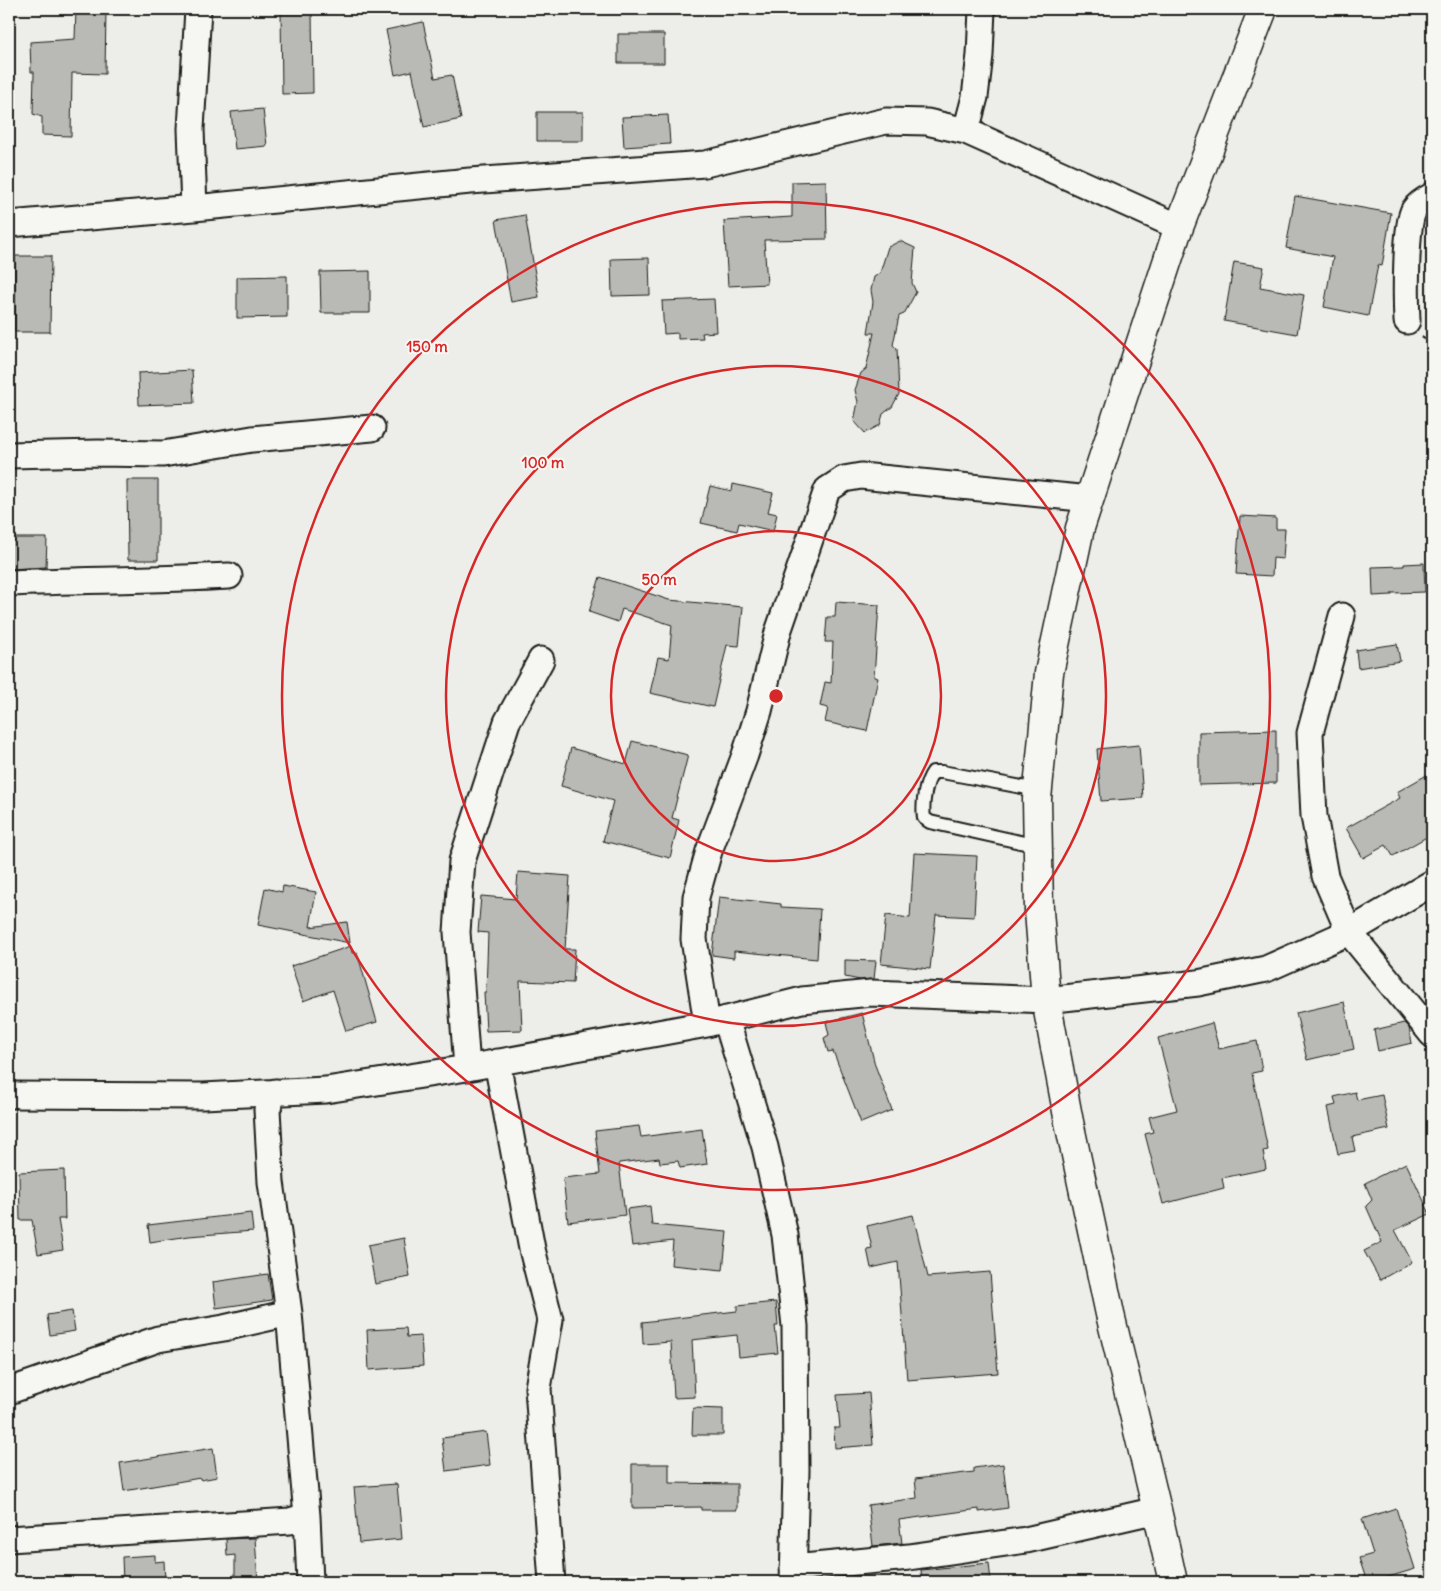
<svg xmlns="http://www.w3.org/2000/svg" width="1441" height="1591" font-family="Delius,sans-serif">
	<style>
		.building { fill: #b9b9b6; stroke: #1c1c1c }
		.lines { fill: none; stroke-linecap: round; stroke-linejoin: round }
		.service-casing { stroke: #1c1c1c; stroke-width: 16 }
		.minor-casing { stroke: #1c1c1c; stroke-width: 29 }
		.tertiary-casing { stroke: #1c1c1c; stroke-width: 31 }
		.path { stroke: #1c1c1c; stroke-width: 3; stroke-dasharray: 4 4; stroke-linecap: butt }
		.service { stroke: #f6f6f2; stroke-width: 12 }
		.minor { stroke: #f6f6f2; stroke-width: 25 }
		.tertiary { stroke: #f6f6f2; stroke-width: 28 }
		.ring { fill: none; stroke: #d62828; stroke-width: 2.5 }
		.centre { fill: #d62828; stroke: #f6f6f2; stroke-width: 2.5 }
		.ring-label { font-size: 15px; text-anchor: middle; font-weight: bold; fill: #d62828; stroke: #f6f6f2; stroke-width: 4; stroke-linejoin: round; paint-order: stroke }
	</style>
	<rect width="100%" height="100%" fill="#edede9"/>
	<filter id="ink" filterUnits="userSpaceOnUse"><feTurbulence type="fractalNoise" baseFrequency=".02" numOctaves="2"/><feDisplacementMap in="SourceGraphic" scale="10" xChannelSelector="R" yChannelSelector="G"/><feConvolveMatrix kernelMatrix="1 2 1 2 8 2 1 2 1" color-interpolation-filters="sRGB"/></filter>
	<g filter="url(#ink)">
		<path class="building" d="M 76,9 L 106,9 L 105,74 L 72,73 L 71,136 L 42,135 L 42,117 L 33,114 L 34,72 L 31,72 L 30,42 L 75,39 Z
			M 281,9 L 312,9 L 313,93 L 282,94 Z
			M 423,22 L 435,78 L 452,75 L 461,119 L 424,127 L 412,71 L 395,75 L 386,30 Z
			M 618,34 L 664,34 L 664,63 L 618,63 Z
			M 263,109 L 267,146 L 235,149 L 231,112 Z
			M 537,112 L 583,112 L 583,141 L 537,141 Z
			M 668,115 L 670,144 L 624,147 L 622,117 Z
			M 826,181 L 827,239 L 764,240 L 767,284 L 728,286 L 724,221 L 792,217 L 792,182 Z
			M 1295,196 L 1391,213 L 1382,266 L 1378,265 L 1368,316 L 1324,307 L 1333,257 L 1286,248 Z
			M 525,215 L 539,297 L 511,302 L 496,220 Z
			M 900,241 L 915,248 L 912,283 L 916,292 L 904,314 L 899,316 L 893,345 L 897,349 L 899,394 L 892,407 L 883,414 L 880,425 L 865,433 L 854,421 L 858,402 L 855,390 L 861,373 L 866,369 L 874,333 L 868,333 L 873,302 L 871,290 L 874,277 L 880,273 L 888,247 Z
			M 15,256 L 51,256 L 50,332 L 15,332 Z
			M 649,258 L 650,295 L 612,296 L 611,259 Z
			M 1234,262 L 1264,267 L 1260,287 L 1304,295 L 1297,334 L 1224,321 Z
			M 370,271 L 370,313 L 321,313 L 320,272 Z
			M 287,276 L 287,317 L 237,318 L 237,277 Z
			M 714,299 L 716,332 L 702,333 L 703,338 L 678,339 L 678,333 L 664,334 L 662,301 Z
			M 192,370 L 194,403 L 139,405 L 138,373 Z
			M 127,480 L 158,480 L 158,560 L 128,560 Z
			M 733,484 L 773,493 L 768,512 L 777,514 L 773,531 L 739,523 L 737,531 L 701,523 L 710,486 L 732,491 Z
			M 1240,516 L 1276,518 L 1276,529 L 1285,529 L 1283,559 L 1273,558 L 1272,576 L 1236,574 Z
			M 9,538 L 47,538 L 46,567 L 9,569 Z
			M 1424,563 L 1425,592 L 1392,593 L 1392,595 L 1373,596 L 1372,567 L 1404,566 L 1404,564 Z
			M 600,577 L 669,600 L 743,607 L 739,646 L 727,645 L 713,707 L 650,693 L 658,657 L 669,659 L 672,625 L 622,609 L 618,622 L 589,612 Z
			M 836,602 L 879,605 L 874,677 L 878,678 L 867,731 L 825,722 L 828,708 L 820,706 L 825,682 L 831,683 L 833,642 L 825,642 L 827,617 L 835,617 Z
			M 1397,644 L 1400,661 L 1358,668 L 1356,650 Z
			M 1276,730 L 1276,783 L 1199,785 L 1199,732 Z
			M 632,741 L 688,755 L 672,818 L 679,820 L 670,858 L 603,841 L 613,801 L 561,786 L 571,748 L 626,764 Z
			M 1139,745 L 1143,798 L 1101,801 L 1097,749 Z
			M 1432,772 L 1432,834 L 1393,856 L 1386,845 L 1363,858 L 1346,828 L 1400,798 L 1397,792 Z
			M 914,853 L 977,856 L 974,917 L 936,915 L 930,969 L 881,964 L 886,915 L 910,918 Z
			M 518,872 L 570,876 L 565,949 L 575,949 L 573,983 L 520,981 L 522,1030 L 486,1031 L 484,992 L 486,992 L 488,933 L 478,932 L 481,896 L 516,899 Z
			M 283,886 L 316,892 L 310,927 L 347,922 L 350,943 L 258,925 L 265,888 L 282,892 Z
			M 719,897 L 781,904 L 781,907 L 820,909 L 817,959 L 734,951 L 734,958 L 712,955 Z
			M 351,946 L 352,953 L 357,952 L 377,1022 L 346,1031 L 333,990 L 303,1001 L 291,966 Z
			M 845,960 L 876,961 L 874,979 L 860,980 L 845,977 Z
			M 1344,1002 L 1354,1049 L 1307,1060 L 1296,1013 Z
			M 862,1013 L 875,1065 L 892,1110 L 861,1123 L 833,1051 L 828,1052 L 824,1038 L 829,1035 L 826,1022 Z
			M 1212,1023 L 1219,1049 L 1257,1041 L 1262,1071 L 1252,1073 L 1268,1150 L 1263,1151 L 1266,1169 L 1222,1178 L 1224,1188 L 1163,1204 L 1145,1134 L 1153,1132 L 1149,1117 L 1177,1110 L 1158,1038 Z
			M 1404,1023 L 1409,1028 L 1412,1043 L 1378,1051 L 1374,1030 Z
			M 1355,1092 L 1357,1100 L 1382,1095 L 1389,1129 L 1352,1137 L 1355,1151 L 1338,1154 L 1328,1107 L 1336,1105 L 1334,1097 Z
			M 639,1126 L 641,1137 L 702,1129 L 707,1164 L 680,1168 L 678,1161 L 660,1163 L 659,1158 L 619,1163 L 625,1215 L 568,1222 L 563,1178 L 600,1174 L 595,1131 Z
			M 1406,1163 L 1430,1214 L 1395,1230 L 1412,1262 L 1380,1280 L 1364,1251 L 1382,1242 L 1366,1206 L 1372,1200 L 1365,1183 Z
			M 64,1170 L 65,1219 L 58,1219 L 63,1250 L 38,1254 L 32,1220 L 20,1220 L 19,1172 Z
			M 650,1206 L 652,1225 L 727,1232 L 723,1270 L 671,1265 L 673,1241 L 632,1246 L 627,1209 Z
			M 251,1213 L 253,1231 L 189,1236 L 150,1242 L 148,1225 Z
			M 913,1215 L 928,1277 L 990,1272 L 998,1373 L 907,1380 L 898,1262 L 871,1268 L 867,1249 L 872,1248 L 867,1226 Z
			M 404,1238 L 410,1277 L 375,1284 L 368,1245 Z
			M 268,1274 L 272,1300 L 216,1308 L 213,1282 Z
			M 776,1302 L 778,1326 L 775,1326 L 778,1353 L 739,1357 L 737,1335 L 692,1340 L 695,1397 L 674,1398 L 671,1342 L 643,1344 L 642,1322 L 737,1311 L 737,1306 Z
			M 72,1311 L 75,1331 L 50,1335 L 47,1315 Z
			M 406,1328 L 407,1337 L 421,1336 L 423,1366 L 369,1370 L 367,1330 Z
			M 869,1393 L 873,1445 L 835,1448 L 834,1428 L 840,1428 L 837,1395 Z
			M 693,1408 L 723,1409 L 723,1435 L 692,1435 Z
			M 486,1432 L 490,1465 L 446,1471 L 442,1438 Z
			M 213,1448 L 217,1477 L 201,1480 L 200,1478 L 124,1491 L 120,1463 Z
			M 632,1464 L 669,1464 L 669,1483 L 737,1484 L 737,1510 L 701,1510 L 701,1507 L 632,1508 Z
			M 1003,1464 L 1008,1508 L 979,1512 L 979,1509 L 899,1520 L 902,1543 L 873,1546 L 868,1505 L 917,1498 L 915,1479 L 974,1472 L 974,1468 Z
			M 397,1484 L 402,1539 L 359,1543 L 354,1487 Z
			M 1396,1508 L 1415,1569 L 1372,1582 L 1367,1582 L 1359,1558 L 1373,1554 L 1362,1519 Z
			M 255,1538 L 258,1582 L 235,1582 L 235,1555 L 227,1556 L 226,1539 Z
			M 155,1555 L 155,1562 L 164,1561 L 165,1582 L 123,1582 L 122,1557 Z
			M 989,1563 L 991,1582 L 922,1582 L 921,1570 Z"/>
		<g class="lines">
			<defs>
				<path id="service" d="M 1038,790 L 942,772 L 933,772 C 925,783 922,804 924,818 L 930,822 L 1038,846"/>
				<path id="minor" d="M 966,131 L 975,97 L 980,55 L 982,9
					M 194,208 L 191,129 L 198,9
					M 9,224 L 194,208 L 470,181 L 705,164 L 886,121 L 927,122 L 966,131 L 1179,227
					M 1407,321 C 1406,301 1405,225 1414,210 C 1418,204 1426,199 1432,196
					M 9,455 L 98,453 L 163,454 L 252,439 L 372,428
					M 9,583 C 82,580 155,580 229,576
					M 1342,616 L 1310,733 L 1314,816 L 1325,876 L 1349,932 L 1432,1034
					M 726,1019 L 765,1147 L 785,1235 L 795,1326 L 796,1471 L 793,1582
					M 707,1024 L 694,939 L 696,897 L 709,851 L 745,755 L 759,711 L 778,632 L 827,490 L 844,479 L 861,476 L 1090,499
					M 497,1062 L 532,1249 L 550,1320 L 538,1388 L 552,1582
					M 467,1068 L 457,932 L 462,861 L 507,722 L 541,660
					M 9,1095 L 203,1096 L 326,1090 L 467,1068 L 707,1024 L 802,1000 L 871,993 L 1046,1000 L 1198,983 L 1266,969 L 1349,932 L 1432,883
					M 9,1391 L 158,1339 L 224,1328 L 289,1313
					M 307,1516 L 310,1582
					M 9,1539 L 290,1521 L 307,1516 L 289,1313 L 271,1182 L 267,1109 L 275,1092
					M 793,1568 L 909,1557 L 1026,1540 L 1157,1510"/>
				<path id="tertiary" d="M 1173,1582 L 1157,1510 L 1110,1314 L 1069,1122 L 1046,1000 L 1039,911 L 1037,799 L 1049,673 L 1080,528 L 1176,235 L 1263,9"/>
			</defs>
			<use href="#service" class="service-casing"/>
			<use href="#minor" class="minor-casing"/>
			<use href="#tertiary" class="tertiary-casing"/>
			<path class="path" d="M 1422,337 L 1432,342"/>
			<use href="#service" class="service"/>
			<use href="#minor" class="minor"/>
			<use href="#tertiary" class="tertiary"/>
		</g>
	</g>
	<g class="ring">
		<circle cx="776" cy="696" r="165"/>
		<circle cx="776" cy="696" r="330"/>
		<circle cx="776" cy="696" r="494"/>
	</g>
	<circle cx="776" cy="696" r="8" class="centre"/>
	<g class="ring-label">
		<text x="427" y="352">150 m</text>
		<text x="543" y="468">100 m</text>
		<text x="659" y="585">50 m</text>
	</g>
	<rect width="1441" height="1591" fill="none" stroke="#f6f6f2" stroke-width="30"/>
	<rect x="15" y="15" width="1411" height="1561" fill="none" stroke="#1c1c1c" stroke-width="2" filter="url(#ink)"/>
</svg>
